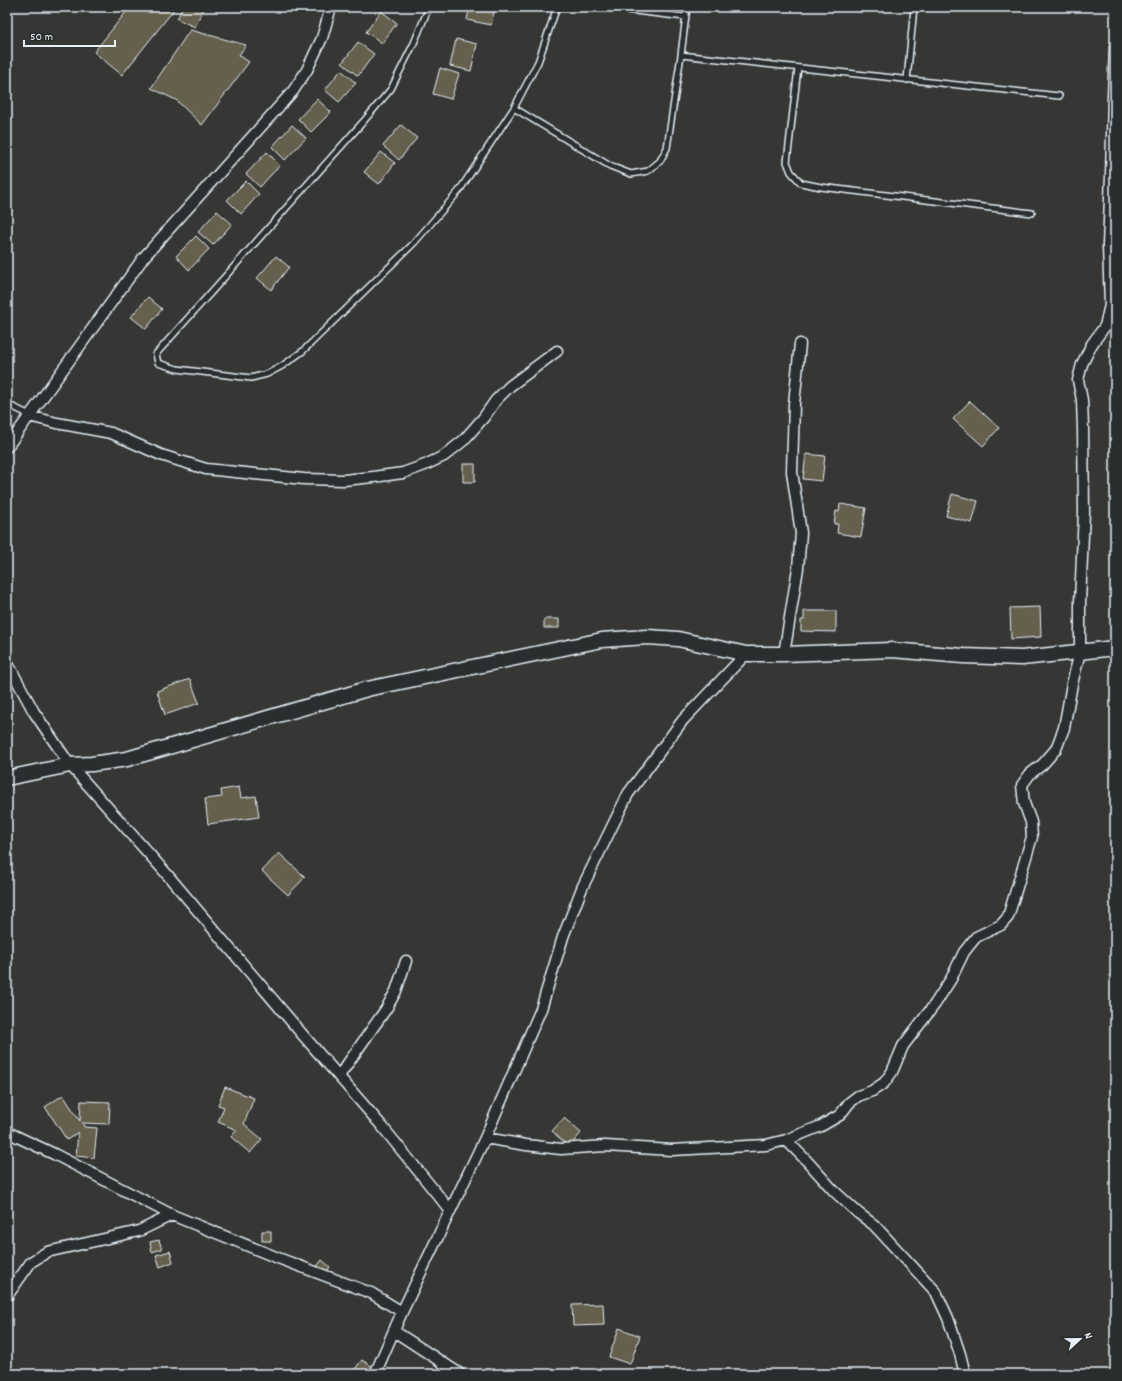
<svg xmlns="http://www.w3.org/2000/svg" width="1122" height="1381" font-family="Dekko,sans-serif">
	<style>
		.building { fill: #655e4e; stroke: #e8f1f8 }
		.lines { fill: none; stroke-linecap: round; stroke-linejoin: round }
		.lane-casing { stroke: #e8f1f8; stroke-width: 8 }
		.street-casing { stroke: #e8f1f8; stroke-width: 13 }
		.secondary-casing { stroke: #e8f1f8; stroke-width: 17 }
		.lane { stroke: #2a2d2e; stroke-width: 5 }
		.street { stroke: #2a2d2e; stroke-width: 10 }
		.secondary { stroke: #2a2d2e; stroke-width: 14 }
	</style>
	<rect width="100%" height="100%" fill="#363734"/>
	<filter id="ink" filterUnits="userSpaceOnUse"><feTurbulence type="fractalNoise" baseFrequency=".025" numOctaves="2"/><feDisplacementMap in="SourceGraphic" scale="8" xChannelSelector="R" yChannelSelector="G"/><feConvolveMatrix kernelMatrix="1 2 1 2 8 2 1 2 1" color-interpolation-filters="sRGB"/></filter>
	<g filter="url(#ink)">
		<path class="building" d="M 130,7 L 176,7 L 122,75 L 94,52 Z
			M 183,7 L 204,7 L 195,27 L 177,19 Z
			M 464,7 L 495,7 L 491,25 L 467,20 L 469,10 L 463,9 Z
			M 381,11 L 397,23 L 382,43 L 366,32 Z
			M 190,30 L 246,45 L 239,55 L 249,62 L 202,125 L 176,100 L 151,88 Z
			M 456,39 L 477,44 L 471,71 L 450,66 Z
			M 358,42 L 374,54 L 358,76 L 342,63 Z
			M 440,68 L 459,74 L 451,99 L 433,94 Z
			M 341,70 L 356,83 L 339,102 L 325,90 Z
			M 317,99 L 331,112 L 311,132 L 298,119 Z
			M 292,125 L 306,138 L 285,160 L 272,147 Z
			M 401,125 L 417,138 L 399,160 L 383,146 Z
			M 267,152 L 280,165 L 260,187 L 246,174 Z
			M 381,152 L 395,163 L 379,184 L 364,172 Z
			M 246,181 L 259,194 L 241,214 L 227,200 Z
			M 217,211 L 232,224 L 213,245 L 198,232 Z
			M 196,236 L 209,249 L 189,270 L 176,256 Z
			M 276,256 L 289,267 L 271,290 L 257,278 Z
			M 148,297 L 162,309 L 146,329 L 131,317 Z
			M 970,401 L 999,428 L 983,446 L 953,419 Z
			M 806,454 L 825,456 L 822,481 L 803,479 Z
			M 463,464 L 475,464 L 475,482 L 463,482 Z
			M 952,494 L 978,501 L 972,523 L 946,516 Z
			M 840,504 L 866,508 L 861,537 L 837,533 L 838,524 L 834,524 L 836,511 L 839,512 Z
			M 1040,607 L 1041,637 L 1011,639 L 1010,608 Z
			M 804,611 L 836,611 L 836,632 L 801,631 L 801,620 L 804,620 Z
			M 544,619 L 559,619 L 559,628 L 544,628 Z
			M 190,679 L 199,703 L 165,715 L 157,691 Z
			M 239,787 L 241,798 L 256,796 L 259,817 L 208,824 L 205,799 L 222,797 L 221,790 Z
			M 279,853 L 305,877 L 288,895 L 262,871 Z
			M 225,1087 L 254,1098 L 244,1124 L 262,1139 L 250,1153 L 231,1137 L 237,1130 L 218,1122 L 224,1107 L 218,1105 Z
			M 63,1095 L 80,1121 L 81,1101 L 110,1102 L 109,1124 L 82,1123 L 84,1127 L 97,1128 L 94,1158 L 76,1156 L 78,1132 L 67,1140 L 45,1107 Z
			M 564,1118 L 581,1133 L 569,1147 L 552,1131 Z
			M 262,1231 L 271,1231 L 271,1241 L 262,1241 Z
			M 159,1240 L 162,1249 L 152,1252 L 150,1242 Z
			M 170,1251 L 173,1262 L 160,1267 L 156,1255 Z
			M 322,1260 L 330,1267 L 322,1278 L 313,1271 Z
			M 603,1304 L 604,1325 L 573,1326 L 572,1305 Z
			M 619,1328 L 640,1336 L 630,1364 L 609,1357 Z
			M 362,1360 L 374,1368 L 369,1374 L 351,1374 Z"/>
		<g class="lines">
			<defs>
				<path id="lane" d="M 429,7 L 414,43 L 391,89 L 363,122 L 156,354 L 158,363 L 177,369 L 251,378 L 267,374 L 282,366 L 303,351 L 414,243 L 459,191 L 514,108 L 538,62 L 557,7
					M 601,7 L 685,17
					M 681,55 L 1059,96
					M 798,68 L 787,162 L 791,172 L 801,183 L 821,187 L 1032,213
					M 907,80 L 914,7
					M 514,108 L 610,166 L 631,174 L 648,171 L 660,161 L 667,148 L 681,55 L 687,7
					M 7,404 L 30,415"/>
				<path id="street" d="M 29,416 L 57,423 L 111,433 L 161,455 L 206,469 L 304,479 L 344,480 L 373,477 L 403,473 L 425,465 L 444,456 L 464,440 L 484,417 L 496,400 L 510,386 L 557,351
					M 7,447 L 144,257 L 293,91 L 307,70 L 322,38 L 331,7
					M 784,654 L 798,568 L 801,533 L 792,472 L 794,404 L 800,344
					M 7,662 L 34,712 L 70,765 L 165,872 L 302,1034 L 381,1125 L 450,1210
					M 339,1076 L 386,1009 L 396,991 L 406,961
					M 7,1132 L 54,1154 L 172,1215 L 278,1258 L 371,1293 L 402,1312
					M 485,1138 L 526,1145 L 561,1149 L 605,1146 L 672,1150 L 766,1145 L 786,1140 L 821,1126 L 840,1115 L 849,1103 L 858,1096 L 872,1091 L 884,1083 L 892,1072 L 903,1046 L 935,1004 L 951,979 L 964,952 L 976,937 L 1001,925 L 1008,917 L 1032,837 L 1031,822 L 1024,803 L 1022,785 L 1030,774 L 1043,764 L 1056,749 L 1064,728 L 1072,684 L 1080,652 L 1080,602 L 1084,512 L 1083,429 L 1082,400 L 1078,380 L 1082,364 L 1092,344 L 1105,326 L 1110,305 L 1108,245 L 1111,175 L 1113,96 L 1115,47
					M 786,1140 L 807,1161 L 834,1191 L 858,1213 L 874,1225 L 936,1292 L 948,1318 L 960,1354 L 965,1374
					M 7,1296 L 31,1262 L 47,1252 L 139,1231 L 172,1215
					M 394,1331 L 460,1374
					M 375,1374 L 402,1312 L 485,1138 L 541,1009 L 563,937 L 582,888 L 628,794 L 683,720 L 746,654"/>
				<path id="secondary" d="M 7,778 L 70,765 L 92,764 L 127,759 L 367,689 L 602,640 L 647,637 L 678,639 L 746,654 L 784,654 L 892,650 L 963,656 L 1022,658 L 1115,648"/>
			</defs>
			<use href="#lane" class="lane-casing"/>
			<use href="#street" class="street-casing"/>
			<use href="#secondary" class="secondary-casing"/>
			<use href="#lane" class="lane"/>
			<use href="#street" class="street"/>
			<use href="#secondary" class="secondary"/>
		</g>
	</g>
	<rect width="1122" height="1381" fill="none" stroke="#2a2d2e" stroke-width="24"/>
	<rect x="12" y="12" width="1098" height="1357" fill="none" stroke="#e8f1f8" stroke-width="1.5" filter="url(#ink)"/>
	<g transform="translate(1080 1339) rotate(68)" stroke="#2a2d2e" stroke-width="3" paint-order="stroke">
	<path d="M0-3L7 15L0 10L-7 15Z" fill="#e8f1f8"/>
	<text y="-6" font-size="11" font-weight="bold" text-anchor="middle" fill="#e8f1f8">N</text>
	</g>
	<path d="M24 40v6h91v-6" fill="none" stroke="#e8f1f8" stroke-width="2"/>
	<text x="30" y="40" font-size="12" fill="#e8f1f8" stroke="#2a2d2e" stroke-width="3" paint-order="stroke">50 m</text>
</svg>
